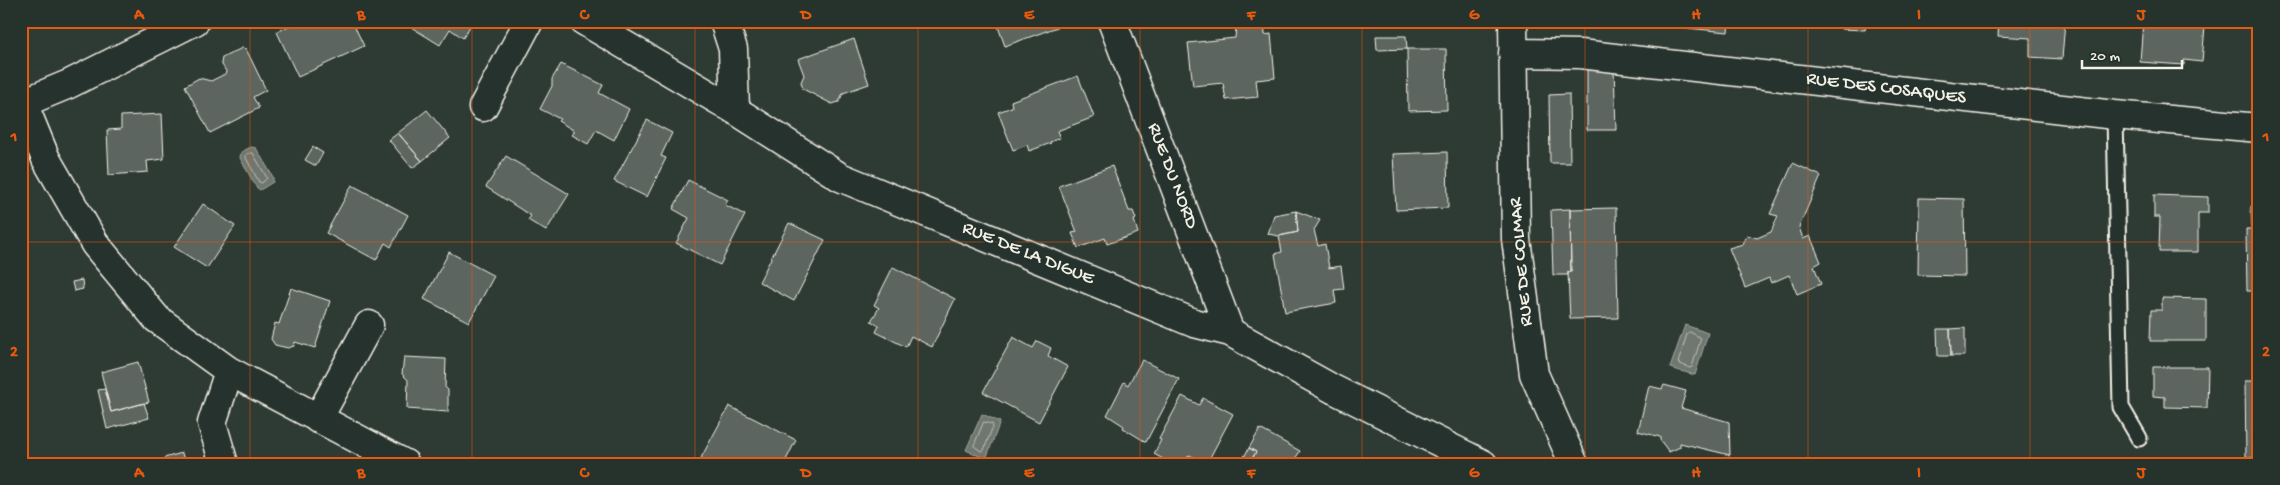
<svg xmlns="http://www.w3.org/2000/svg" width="2280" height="485" font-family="'Gochi Hand',sans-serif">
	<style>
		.water { fill: #6f7770; stroke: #a4a8a0 }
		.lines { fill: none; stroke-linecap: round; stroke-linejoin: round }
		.shore { stroke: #bfc0b8; stroke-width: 1 }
		.building { fill: #5c655e; stroke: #f4f1e8 }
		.service-casing { stroke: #f4f1e8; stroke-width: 19 }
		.minor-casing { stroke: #f4f1e8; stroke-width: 31 }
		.service { stroke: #26332d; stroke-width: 15 }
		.minor { stroke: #26332d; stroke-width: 28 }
		.grid { fill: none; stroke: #e8590c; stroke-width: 1; stroke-opacity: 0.55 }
		.labels { text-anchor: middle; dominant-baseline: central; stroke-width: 4; stroke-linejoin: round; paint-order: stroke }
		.street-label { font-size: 19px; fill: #f4f1e8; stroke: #26332d }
		.neatline { fill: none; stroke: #e8590c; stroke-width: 2 }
		.grid-label { font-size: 16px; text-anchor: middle; font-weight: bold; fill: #e8590c }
	</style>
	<rect width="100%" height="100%" fill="#2e3b34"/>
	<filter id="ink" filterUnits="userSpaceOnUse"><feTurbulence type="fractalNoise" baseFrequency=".02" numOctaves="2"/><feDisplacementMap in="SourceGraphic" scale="10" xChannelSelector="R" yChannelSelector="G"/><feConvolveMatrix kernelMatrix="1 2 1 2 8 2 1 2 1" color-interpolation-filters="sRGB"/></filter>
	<g filter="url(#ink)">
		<path class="water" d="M 251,147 L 256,148 L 273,177 L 273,182 L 260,190 L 256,187 L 240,158 L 241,152 Z
			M 1685,325 L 1708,333 L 1695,375 L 1670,368 Z
			M 982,414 L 1000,422 L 986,459 L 966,450 Z"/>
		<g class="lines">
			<path class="shore" d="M 250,153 L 253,153 L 267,178 L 262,183 L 259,182 L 246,158 L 246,155 Z
				M 1690,332 L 1701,338 L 1692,367 L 1690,368 L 1678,363 L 1687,334 Z
				M 984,422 L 992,424 L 993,426 L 984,450 L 981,451 L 974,446 Z"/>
		</g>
		<path class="building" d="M 299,21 L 306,23 L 310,21 L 352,21 L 364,46 L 298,77 L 277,32 Z
			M 408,21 L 473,21 L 463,38 L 450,29 L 440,45 L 406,24 Z
			M 996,21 L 1058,21 L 1060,26 L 1005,46 Z
			M 1229,21 L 1264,21 L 1265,35 L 1271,34 L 1275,78 L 1256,80 L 1258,97 L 1226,100 L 1223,83 L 1193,86 L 1188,43 L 1235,38 L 1236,27 L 1230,28 Z
			M 1564,21 L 1729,21 L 1728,32 L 1613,21 L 1614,26 Z
			M 1841,21 L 1916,21 L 1916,28 L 1866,25 L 1865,30 L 1841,29 Z
			M 1999,21 L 2065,21 L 2062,59 L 2030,57 L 2030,38 L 1998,36 Z
			M 2143,21 L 2188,21 L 2188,25 L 2205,26 L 2202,62 L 2184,60 L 2184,65 L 2140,62 Z
			M 1376,36 L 1406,36 L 1407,49 L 1377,50 Z
			M 854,39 L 869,84 L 843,93 L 839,102 L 832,104 L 803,89 L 801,82 L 804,75 L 798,59 Z
			M 242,48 L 246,49 L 266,90 L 253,97 L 259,108 L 210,133 L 185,86 L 199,78 L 211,81 L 227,73 L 221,63 L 222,58 Z
			M 1407,49 L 1446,49 L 1447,110 L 1408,111 Z
			M 561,64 L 603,85 L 599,93 L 629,109 L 614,140 L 596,130 L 588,144 L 572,135 L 575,131 L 558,121 L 560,119 L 540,109 L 552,86 L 552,79 Z
			M 1587,68 L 1614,69 L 1616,130 L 1587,130 Z
			M 1078,76 L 1094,117 L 1057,131 L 1060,138 L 1050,142 L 1051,143 L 1029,151 L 1027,145 L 1013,150 L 998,112 L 1012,107 L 1011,101 Z
			M 1569,94 L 1570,163 L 1550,163 L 1549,95 Z
			M 427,110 L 450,138 L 422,161 L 398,133 Z
			M 162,114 L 164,159 L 147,161 L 148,172 L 109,175 L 107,130 L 121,129 L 121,116 Z
			M 647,120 L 672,133 L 661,156 L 666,158 L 647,197 L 614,181 Z
			M 398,133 L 422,161 L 412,168 L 389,140 Z
			M 313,147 L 323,153 L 316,166 L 305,160 Z
			M 1447,152 L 1448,208 L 1396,210 L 1393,154 Z
			M 506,156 L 569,194 L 546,231 L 528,220 L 531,216 L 486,187 Z
			M 1793,163 L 1821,176 L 1799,227 L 1803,239 L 1810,236 L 1821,262 L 1814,266 L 1821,284 L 1797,294 L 1789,275 L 1771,283 L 1769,278 L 1745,288 L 1729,248 L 1743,244 L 1747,235 L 1757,238 L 1771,232 L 1778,216 L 1770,214 Z
			M 1112,166 L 1129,211 L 1133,211 L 1136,219 L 1134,220 L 1138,233 L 1107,244 L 1105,238 L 1078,248 L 1072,233 L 1077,232 L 1059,186 Z
			M 688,180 L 728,200 L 725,205 L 745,215 L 720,265 L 676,243 L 689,218 L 673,209 Z
			M 352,185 L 408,215 L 391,247 L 385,243 L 376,260 L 326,233 Z
			M 2154,195 L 2208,197 L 2208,213 L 2198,213 L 2198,252 L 2159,252 L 2160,217 L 2154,217 Z
			M 1919,198 L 1964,199 L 1965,276 L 1918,275 Z
			M 203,204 L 235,226 L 207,268 L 174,247 Z
			M 2251,206 L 2259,207 L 2259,291 L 2247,291 L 2246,229 L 2252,229 Z
			M 1616,208 L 1618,318 L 1570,319 L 1568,272 L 1571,272 L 1570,209 Z
			M 1570,209 L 1571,272 L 1568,272 L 1568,275 L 1553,275 L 1551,210 Z
			M 1296,211 L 1320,220 L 1314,230 L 1318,246 L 1325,244 L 1329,268 L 1341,266 L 1344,289 L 1334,290 L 1336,303 L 1285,312 L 1275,254 L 1282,252 L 1279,236 L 1298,232 Z
			M 1296,211 L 1298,232 L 1279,236 L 1268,234 L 1274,215 Z
			M 789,223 L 825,240 L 794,301 L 759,282 Z
			M 449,252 L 494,276 L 469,322 L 424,299 Z
			M 893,267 L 955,299 L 932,347 L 911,336 L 906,347 L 876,332 L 879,326 L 871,321 L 879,308 L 874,305 Z
			M 82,280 L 83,289 L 74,291 L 72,282 Z
			M 291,288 L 330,301 L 315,348 L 295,342 L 294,346 L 288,348 L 275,345 L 271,339 L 275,323 L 279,324 Z
			M 2162,298 L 2206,299 L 2206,341 L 2150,341 L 2151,310 L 2162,310 Z
			M 1965,328 L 1965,356 L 1951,356 L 1950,329 Z
			M 1937,329 L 1950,329 L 1951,356 L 1938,356 Z
			M 1013,337 L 1033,348 L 1037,341 L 1051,348 L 1048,356 L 1068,367 L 1039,422 L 983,392 Z
			M 404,357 L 446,359 L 445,387 L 448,390 L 448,412 L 407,409 L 408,380 L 402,374 Z
			M 1142,360 L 1179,379 L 1146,442 L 1123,428 L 1124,426 L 1107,415 L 1124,382 L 1128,385 Z
			M 138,362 L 149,402 L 111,412 L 101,372 Z
			M 2153,367 L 2208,367 L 2207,408 L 2165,407 L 2165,397 L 2153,396 Z
			M 2245,381 L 2259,381 L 2259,458 L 2246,457 Z
			M 1664,385 L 1686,391 L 1681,408 L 1729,422 L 1730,455 L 1680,443 L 1680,447 L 1669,452 L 1660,440 L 1660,437 L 1638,431 L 1649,386 L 1662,389 Z
			M 105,389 L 111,412 L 144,403 L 149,418 L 107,429 L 98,390 Z
			M 1182,396 L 1199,405 L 1203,398 L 1233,414 L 1207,463 L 1189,455 L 1184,464 L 1172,464 L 1154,454 L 1161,440 L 1159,439 Z
			M 729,406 L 796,440 L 784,464 L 706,464 L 705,460 L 701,458 Z
			M 1260,429 L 1300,451 L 1292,464 L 1249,464 L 1256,452 L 1249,448 Z
			M 1249,448 L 1256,452 L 1249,464 L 1240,464 Z
			M 182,453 L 185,464 L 166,464 L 164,458 Z"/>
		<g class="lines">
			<defs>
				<path id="service" d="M 2115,115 L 2121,407 L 2139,438"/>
				<path id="minor" d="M 195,21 L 69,84 L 23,103 L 46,159 L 95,244 L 157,319 L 229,371 L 405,464
					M 584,21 L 735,110 L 840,177 L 1194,323 L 1230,332 L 1333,389 L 1483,464
					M 724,21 L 733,49 L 735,110
					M 1112,21 L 1230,332
					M 1513,21 L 1516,239 L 1534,374 L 1574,464
					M 1513,53 L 1580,54 L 2115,115 L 2259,128
					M 483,107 L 529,21
					M 318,419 L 369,325
					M 224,464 L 212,423 L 229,371"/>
			</defs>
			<use href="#service" class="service-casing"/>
			<use href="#minor" class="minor-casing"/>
			<use href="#service" class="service"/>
			<use href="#minor" class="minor"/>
		</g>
	</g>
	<path class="grid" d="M 250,21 L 250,464M 472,21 L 472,464M 695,21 L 695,464M 918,21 L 918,464M 1140,21 L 1140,464M 1362,21 L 1362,464M 1585,21 L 1585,464M 1808,21 L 1808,464M 2030,21 L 2030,464M 21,242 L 2259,242"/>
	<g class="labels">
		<g class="street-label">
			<text transform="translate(1886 89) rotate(7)">RUE DES COSAQUES</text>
			<text transform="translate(1172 176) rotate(69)">RUE DU NORD</text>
			<text transform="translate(1028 254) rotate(22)">RUE DE LA DIGUE</text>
			<text transform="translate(1522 262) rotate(-95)">RUE DE COLMAR</text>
		</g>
	</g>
	<rect width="2280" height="485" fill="none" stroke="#26332d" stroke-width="55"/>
	<path d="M2082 60v8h100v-8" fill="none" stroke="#f4f1e8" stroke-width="2.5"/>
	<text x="2090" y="60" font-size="15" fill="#f4f1e8" stroke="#26332d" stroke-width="4" paint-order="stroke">20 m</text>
	<rect x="28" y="28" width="2224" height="430" class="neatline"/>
	<g class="grid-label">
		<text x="139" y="19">A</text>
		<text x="361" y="19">B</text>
		<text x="584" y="19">C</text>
		<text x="806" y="19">D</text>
		<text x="1029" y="19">E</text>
		<text x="1251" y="19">F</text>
		<text x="1474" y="19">G</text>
		<text x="1696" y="19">H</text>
		<text x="1919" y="19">I</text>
		<text x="2141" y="19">J</text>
		<text x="14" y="141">1</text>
		<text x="2266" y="141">1</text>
		<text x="14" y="356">2</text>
		<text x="2266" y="356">2</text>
		<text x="139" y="477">A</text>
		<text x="361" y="477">B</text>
		<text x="584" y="477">C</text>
		<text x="806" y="477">D</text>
		<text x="1029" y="477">E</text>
		<text x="1251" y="477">F</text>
		<text x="1474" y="477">G</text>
		<text x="1696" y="477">H</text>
		<text x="1919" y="477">I</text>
		<text x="2141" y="477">J</text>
	</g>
</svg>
